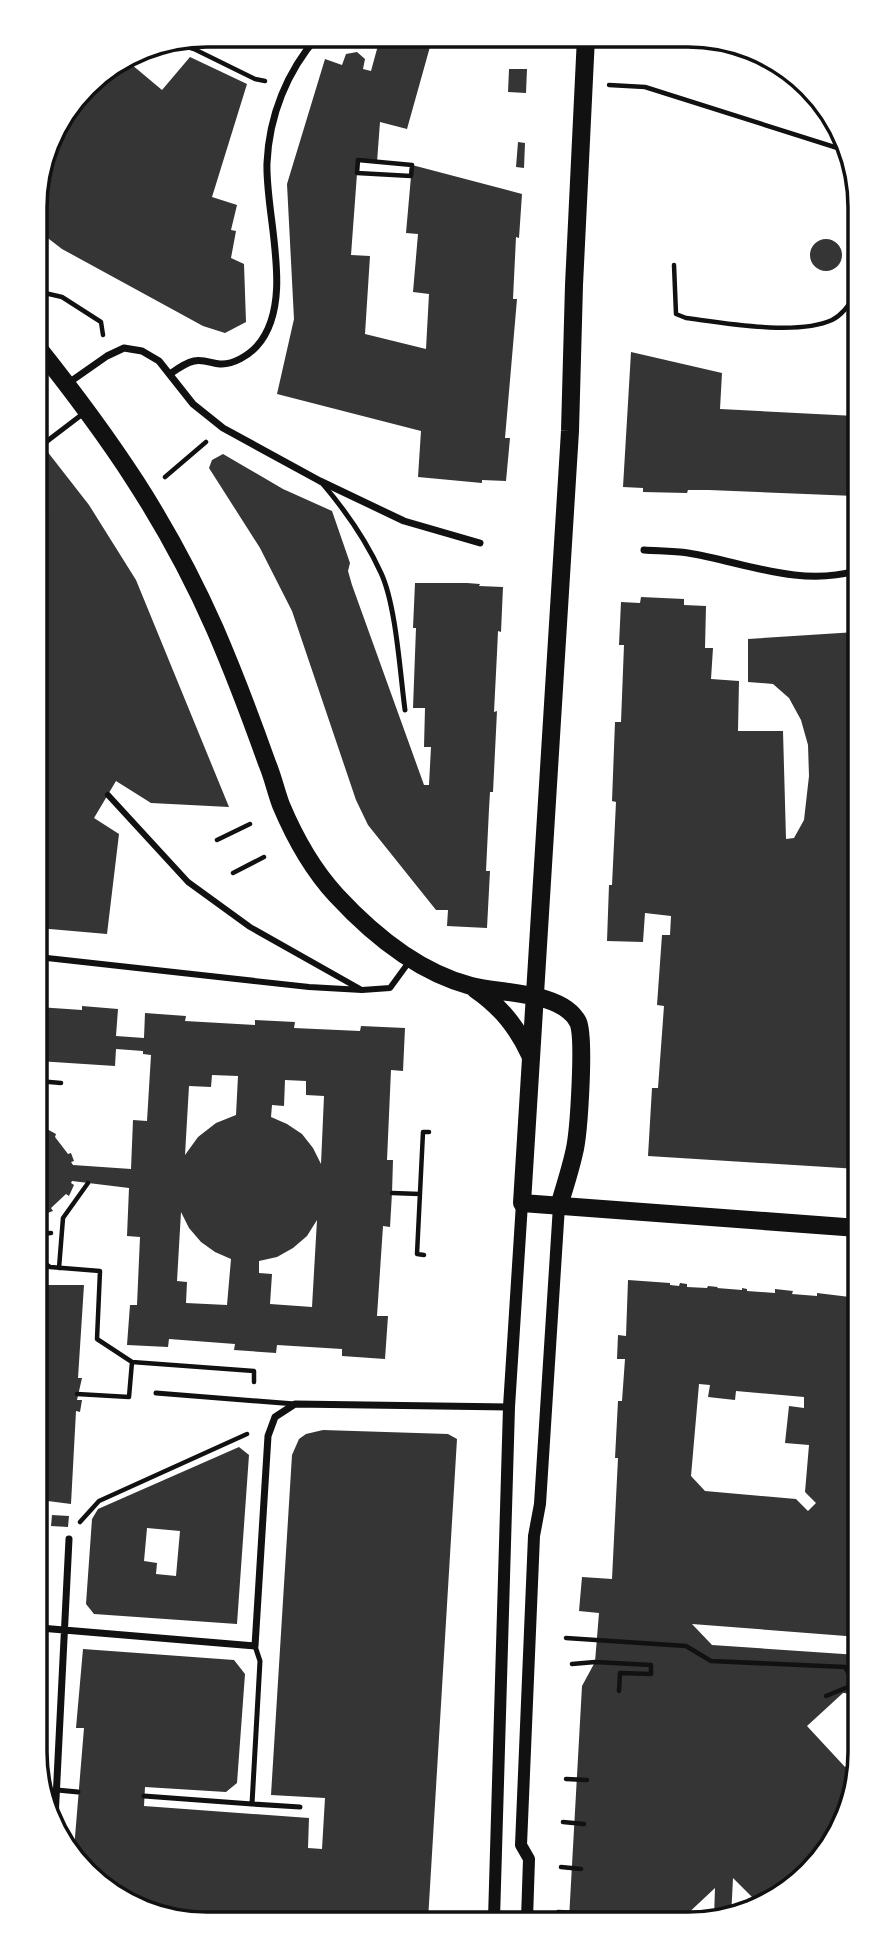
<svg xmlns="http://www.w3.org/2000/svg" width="895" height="1959" font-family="'Work Sans',sans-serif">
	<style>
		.building { fill: #353535; fill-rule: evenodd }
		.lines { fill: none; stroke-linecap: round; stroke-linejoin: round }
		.path { stroke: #111; stroke-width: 4.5 }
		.service { stroke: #111; stroke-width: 5 }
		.pedestrian { stroke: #111; stroke-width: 6 }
		.minor { stroke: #111; stroke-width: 7 }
		.tertiary { stroke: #111; stroke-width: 12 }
		.primary { stroke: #111; stroke-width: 18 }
		.rim { fill: none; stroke: #111; stroke-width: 3.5 }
	</style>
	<rect width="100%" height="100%" fill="#fff"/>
	<path class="building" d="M 383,36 L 433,36 L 407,129 L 380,122 L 377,162 L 358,160 L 351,255 L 370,256 L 365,334 L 426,349 L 429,294 L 413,292 L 418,234 L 406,233 L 412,165 L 522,194 L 519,238 L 516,237 L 513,299 L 517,299 L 505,438 L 510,438 L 506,481 L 482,480 L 482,483 L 418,477 L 421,431 L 277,394 L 294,319 L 287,184 L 325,59 L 342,65 L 346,54 L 357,52 L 365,59 L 363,69 L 371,71 L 380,38 Z
		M 190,57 L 247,84 L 212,197 L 237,205 L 231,230 L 236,231 L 231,258 L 244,264 L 246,322 L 225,333 L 203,326 L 62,249 L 36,229 L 35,196 L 53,161 L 46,158 L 47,151 L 69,110 L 93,78 L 125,59 L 162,90 Z
		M 509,69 L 527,69 L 526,93 L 508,92 Z
		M 518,142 L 525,143 L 524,168 L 516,167 Z
		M810 255a16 16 0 1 1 32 0a16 16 0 1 1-32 0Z
		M 631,352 L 722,373 L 720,409 L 855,416 L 853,446 L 855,448 L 855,496 L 709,490 L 688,490 L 687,493 L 643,492 L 643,488 L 623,487 Z
		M 36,437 L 89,505 L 136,580 L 229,807 L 151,803 L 116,781 L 94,818 L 119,834 L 107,934 L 38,928 Z
		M 223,454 L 283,489 L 332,511 L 350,563 L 348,571 L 352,585 L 424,785 L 429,785 L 431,747 L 424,747 L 425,708 L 413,708 L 416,628 L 413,628 L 415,583 L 467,583 L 480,584 L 479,586 L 503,587 L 501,632 L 498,631 L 497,653 L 494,712 L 497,711 L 493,792 L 490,792 L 489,809 L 486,871 L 490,871 L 487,928 L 447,926 L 448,910 L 436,910 L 368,825 L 356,800 L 292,611 L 260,548 L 209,468 L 212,460 Z
		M 641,597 L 684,599 L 684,605 L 706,606 L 705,648 L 713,648 L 711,679 L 739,681 L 738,731 L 783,731 L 786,839 L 794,838 L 804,820 L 809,776 L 808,745 L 801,720 L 789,698 L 773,684 L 748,682 L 748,639 L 856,632 L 858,1169 L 648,1156 L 652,1088 L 658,1088 L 664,1006 L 657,1005 L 662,935 L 670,935 L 671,916 L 645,913 L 643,942 L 607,941 L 609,885 L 612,885 L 616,802 L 612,801 L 615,722 L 621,722 L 624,645 L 619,645 L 621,602 L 640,603 Z
		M 82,1006 L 118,1009 L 116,1036 L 144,1038 L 145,1013 L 186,1016 L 185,1021 L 255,1025 L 255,1020 L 295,1022 L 294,1028 L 360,1031 L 361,1026 L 405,1028 L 403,1071 L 391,1070 L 387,1160 L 393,1160 L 392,1193 L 390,1227 L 383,1226 L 377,1316 L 388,1316 L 385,1359 L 342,1356 L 342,1349 L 277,1345 L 276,1353 L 234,1350 L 235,1344 L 169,1339 L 168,1347 L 127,1345 L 130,1305 L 137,1305 L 140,1237 L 127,1236 L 129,1188 L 72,1181 L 71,1183 L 74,1185 L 69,1196 L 66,1194 L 51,1208 L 53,1211 L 39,1216 L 39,1130 L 44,1131 L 45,1128 L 56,1134 L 55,1137 L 68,1154 L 71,1153 L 74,1161 L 71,1162 L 73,1165 L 131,1169 L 133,1120 L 147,1121 L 151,1055 L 143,1054 L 143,1051 L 116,1049 L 115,1066 L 38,1061 L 38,1007 L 82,1010 ZM 212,1075 L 238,1076 L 236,1115 L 216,1123 L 198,1137 L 185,1155 L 189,1086 L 211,1087 ZM 285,1080 L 306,1081 L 306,1095 L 324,1096 L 321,1164 L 313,1148 L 302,1134 L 287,1124 L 271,1117 L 272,1105 L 284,1106 ZM 181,1212 L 189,1228 L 201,1242 L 215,1252 L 231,1259 L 227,1305 L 186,1303 L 187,1282 L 177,1281 ZM 317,1220 L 312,1307 L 270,1304 L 272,1274 L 259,1273 L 259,1261 L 277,1257 L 293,1248 L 307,1236 Z
		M 628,1280 L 670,1283 L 670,1285 L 679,1286 L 680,1283 L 687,1284 L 687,1287 L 707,1288 L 708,1286 L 718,1287 L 717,1288 L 742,1290 L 742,1288 L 747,1289 L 747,1291 L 775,1293 L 775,1289 L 793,1291 L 792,1294 L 817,1296 L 817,1293 L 858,1298 L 859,1637 L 692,1624 L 712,1645 L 858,1655 L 857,1670 L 859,1670 L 859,1694 L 843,1693 L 807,1726 L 845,1767 L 860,1754 L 860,1763 L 824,1857 L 790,1889 L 786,1884 L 784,1895 L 756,1907 L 757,1902 L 733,1878 L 731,1918 L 714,1918 L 715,1888 L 683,1918 L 569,1919 L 582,1686 L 595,1662 L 599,1613 L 579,1611 L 582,1577 L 612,1579 L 618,1458 L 615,1458 L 618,1401 L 622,1401 L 625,1359 L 617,1359 L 618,1335 L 626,1336 ZM 699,1384 L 710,1385 L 708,1397 L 735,1400 L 736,1391 L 804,1397 L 804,1408 L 789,1406 L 785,1443 L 809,1445 L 805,1492 L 816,1503 L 808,1511 L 796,1499 L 705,1491 L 691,1476 Z
		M 39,1282 L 48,1283 L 48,1285 L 84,1285 L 78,1378 L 82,1378 L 77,1400 L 82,1400 L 80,1412 L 76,1411 L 71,1504 L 40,1500 Z
		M 323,1430 L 448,1434 L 457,1439 L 428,1920 L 174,1921 L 93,1881 L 74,1849 L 84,1728 L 76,1728 L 83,1649 L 234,1660 L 245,1674 L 237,1783 L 226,1792 L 145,1787 L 144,1806 L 309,1818 L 308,1848 L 322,1849 L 325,1798 L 271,1795 L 292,1455 L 299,1439 L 306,1434 Z
		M 239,1447 L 249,1455 L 237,1624 L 94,1614 L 86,1604 L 92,1519 L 98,1509 ZM 147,1528 L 180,1531 L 176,1576 L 156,1574 L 157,1563 L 144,1561 Z
		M 52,1515 L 69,1516 L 68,1527 L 51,1526 Z"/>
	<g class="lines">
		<path class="path" d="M 172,42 L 194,49 L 255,79 L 265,81
			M 609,85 L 645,87 L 847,151
			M 358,160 L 412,165 L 411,176 L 357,173 Z
			M 674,265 L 676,314 L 686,318 C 724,323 797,336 832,320 C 842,315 848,306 854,297
			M 36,291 L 62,297 L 101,322 L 103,335
			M 37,319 L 37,292
			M 165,477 L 206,442
			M 217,840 L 250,824
			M 233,873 L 264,857
			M 38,1081 L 61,1083
			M 392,1193 L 420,1194
			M 39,1234 L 51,1233
			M 424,1255 L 417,1254 L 423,1132 L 429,1132
			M 39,1260 L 50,1267 L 100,1271 L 97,1339 L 132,1362 L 254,1371 L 254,1382
			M 59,1268 L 63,1218 L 88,1183
			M 77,1394 L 129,1397 L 132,1362
			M 80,1522 L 99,1501 L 247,1434
			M 566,1638 L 686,1646 L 711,1661 L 845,1667 L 855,1684 L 859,1684
			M 572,1664 L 595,1662 L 651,1665 L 651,1674 L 620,1673 L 619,1691
			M 826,1696 L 855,1684
			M 566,1779 L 587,1780
			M 563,1822 L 584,1824
			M 561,1867 L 581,1869
			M 558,1912 L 579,1913"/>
		<path class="service" d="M 42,445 L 84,413
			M 322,483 C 345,510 366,540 381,573 C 396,605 400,673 405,710
			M 156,1393 L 295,1404
			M 57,1790 L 78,1792
			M 144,1796 L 252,1804 L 260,1661 L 255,1646
			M 252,1804 L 300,1807"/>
		<path class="pedestrian" d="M 108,795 L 188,882 L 250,927 L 360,989
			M 38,957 L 309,987 L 362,990 L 390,988 L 409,962"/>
		<path class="minor" d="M 170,374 C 177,369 185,363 194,361 C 203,359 211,363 220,364 C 233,365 249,355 257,346 C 296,302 265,216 267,163 C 269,116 287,71 318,36
			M 67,384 L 107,356 L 124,348 L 142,351 L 159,361 L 193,404 L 223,428 L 320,481 L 404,521 L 480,543
			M 644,550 C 658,551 674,551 688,553 C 743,562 799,587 855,571
			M 40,1628 L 255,1646 L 268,1436 L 275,1417 L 295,1404 L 509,1407
			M 55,1819 L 69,1539"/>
		<path class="tertiary" d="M 494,1919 L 509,1407 L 522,1203
			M 527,1919 L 529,1859 L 521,1845 L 534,1536 L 540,1504 L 559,1206"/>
		<path class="primary" d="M 586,37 L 574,285 L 570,431 L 522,1203 L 858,1228
			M 36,345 C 110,438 167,520 215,629 C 234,673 251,718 267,763 C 273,777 276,792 281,805 C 294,836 313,870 336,895 C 372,934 418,972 471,986 C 501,994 562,991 578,1022 C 585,1037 579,1134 574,1153 C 570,1171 564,1189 559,1206
			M 475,989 C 501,1007 517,1027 530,1055"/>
	</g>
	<path d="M0 0H895V1959H0ZM207 47H688A160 160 0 0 1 848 207V1752A160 160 0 0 1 688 1912H207A160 160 0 0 1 47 1752V207A160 160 0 0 1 207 47Z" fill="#fff" fill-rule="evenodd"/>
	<path class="rim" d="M207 47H688A160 160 0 0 1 848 207V1752A160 160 0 0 1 688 1912H207A160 160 0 0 1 47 1752V207A160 160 0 0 1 207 47Z"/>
</svg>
